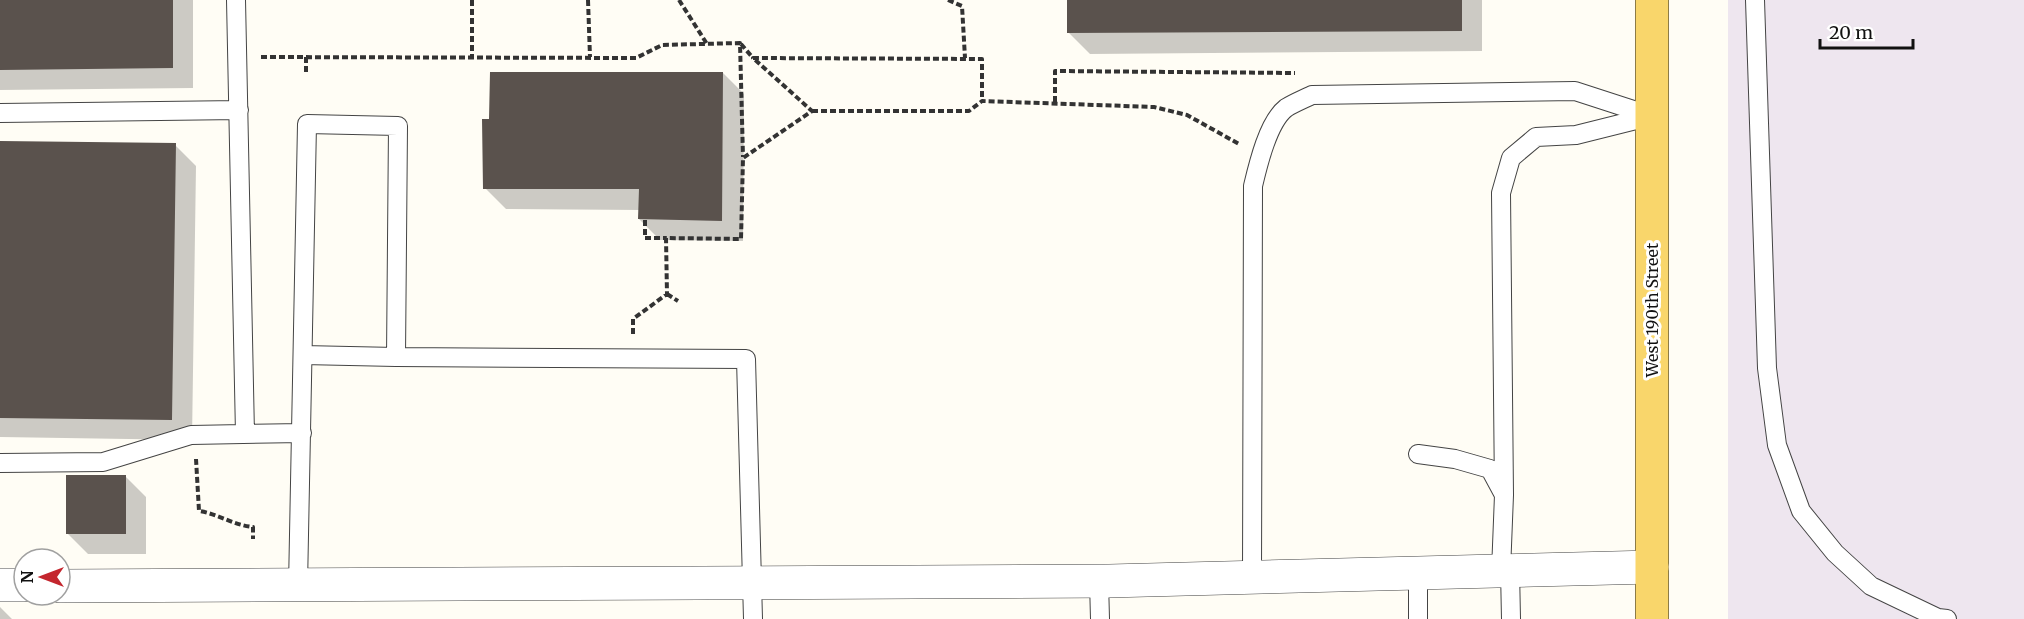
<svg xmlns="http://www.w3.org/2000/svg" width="2024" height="619" font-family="Merriweather,serif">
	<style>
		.industrial { fill: #eee6ef }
		.shadow { fill: #0003 }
		.building { fill: #5a524d }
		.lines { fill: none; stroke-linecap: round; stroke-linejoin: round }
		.service-casing { stroke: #444; stroke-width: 20 }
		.minor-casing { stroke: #444; stroke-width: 34 }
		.primary-casing { stroke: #222; stroke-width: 34 }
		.path { stroke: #333; stroke-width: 4; stroke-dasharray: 6 3; stroke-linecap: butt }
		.service { stroke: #fff; stroke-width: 18 }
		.minor { stroke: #fff; stroke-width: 33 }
		.primary { stroke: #f9d66b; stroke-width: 33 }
		.labels { text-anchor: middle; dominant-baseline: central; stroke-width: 6; stroke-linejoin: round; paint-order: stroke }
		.street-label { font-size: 16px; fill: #111; stroke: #fff }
	</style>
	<rect width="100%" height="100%" fill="#fffdf5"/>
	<path class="industrial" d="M 1728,0 L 2024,0 L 2024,619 L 1728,619 Z"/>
	<path class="shadow" d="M 0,0 L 193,0 L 193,88 L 0,90 Z
		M 1069,0 L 1482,0 L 1482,51 L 1090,54 L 1069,33 Z
		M 723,73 L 744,94 L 743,241 L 660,240 L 639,219 L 640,210 L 506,209 L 485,188 Z
		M 0,142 L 175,145 L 196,166 L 192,440 L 0,437 Z
		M 125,476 L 146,497 L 146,554 L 88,554 L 67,533 Z
		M 0,607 L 12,619 L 0,619 Z"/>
	<path class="building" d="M 0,0 L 173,0 L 173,68 L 0,70 Z
		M 1067,0 L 1462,0 L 1462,31 L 1067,33 Z
		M 490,72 L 723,72 L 722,221 L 638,219 L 639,189 L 483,189 L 482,119 L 489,119 Z
		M 0,141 L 176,143 L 172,420 L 0,418 Z
		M 66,475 L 126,475 L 126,534 L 66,534 Z"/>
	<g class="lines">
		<defs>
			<path id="service" d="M 236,0 L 245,434
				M 1755,0 L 1767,368 L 1777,445 L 1801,511 L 1835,553 L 1871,586 L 1938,618 L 1947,619
				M 0,113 L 239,110
				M 303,355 L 396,357 L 746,359 L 753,619
				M 1418,454 L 1455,459 L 1490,469 L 1504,495 L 1501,571
				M 0,463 L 103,462 L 191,435 L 302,433
				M 1504,495 L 1501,193 L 1511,158 L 1536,137 L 1576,135 L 1652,116
				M 1510,570 L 1511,619
				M 1418,573 L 1418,619
				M 1252,577 L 1253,186 C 1258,165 1268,122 1286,108 C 1294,103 1304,99 1312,95 L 1575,91 L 1652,116
				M 1099,581 L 1100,619
				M 298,586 L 307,124 L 398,126 L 396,357"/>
			<path id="minor" d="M 0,585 L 24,585
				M 60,586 L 1109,581 L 1652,567"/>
			<path id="primary" d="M 1652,619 L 1652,0"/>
		</defs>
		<use href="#service" class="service-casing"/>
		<use href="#minor" class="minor-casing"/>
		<use href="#primary" class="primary-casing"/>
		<path class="path" d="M 472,0 L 472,57
			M 588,0 L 590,57
			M 679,0 L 707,44
			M 948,0 L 962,6 L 965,58
			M 741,44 L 753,58
			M 261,57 L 636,58 L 662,45 L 740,43 L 743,157
			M 306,57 L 306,73
			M 1055,102 L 1055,71 L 1295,73
			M 812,111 L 969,111 L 982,101 L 1154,107 L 1187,115 L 1239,144
			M 645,220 L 645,238 L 666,238
			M 667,294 L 678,301
			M 633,334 L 633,319 L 667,294 L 666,238 L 741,239 L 743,158 L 812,111 L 753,58 L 982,59 L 982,101
			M 196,459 L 199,511 C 218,514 233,525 253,527 L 253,539"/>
		<use href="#service" class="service"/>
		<use href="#minor" class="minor"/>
		<use href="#primary" class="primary"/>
	</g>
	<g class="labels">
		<g class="street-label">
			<text transform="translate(1652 310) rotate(-90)">West 190th Street</text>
		</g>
	</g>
	<g transform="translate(42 577) rotate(270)"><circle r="28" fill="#ffffff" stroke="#a0a0a0" stroke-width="1.5"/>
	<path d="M0-4.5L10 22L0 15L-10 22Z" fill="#c4262e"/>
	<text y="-9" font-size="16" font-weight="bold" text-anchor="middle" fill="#111111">N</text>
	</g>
	<path d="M1820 39v9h93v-9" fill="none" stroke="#111111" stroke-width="3"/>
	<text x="1829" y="39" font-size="18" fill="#111111" stroke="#ffffff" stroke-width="4.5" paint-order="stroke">20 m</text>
</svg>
